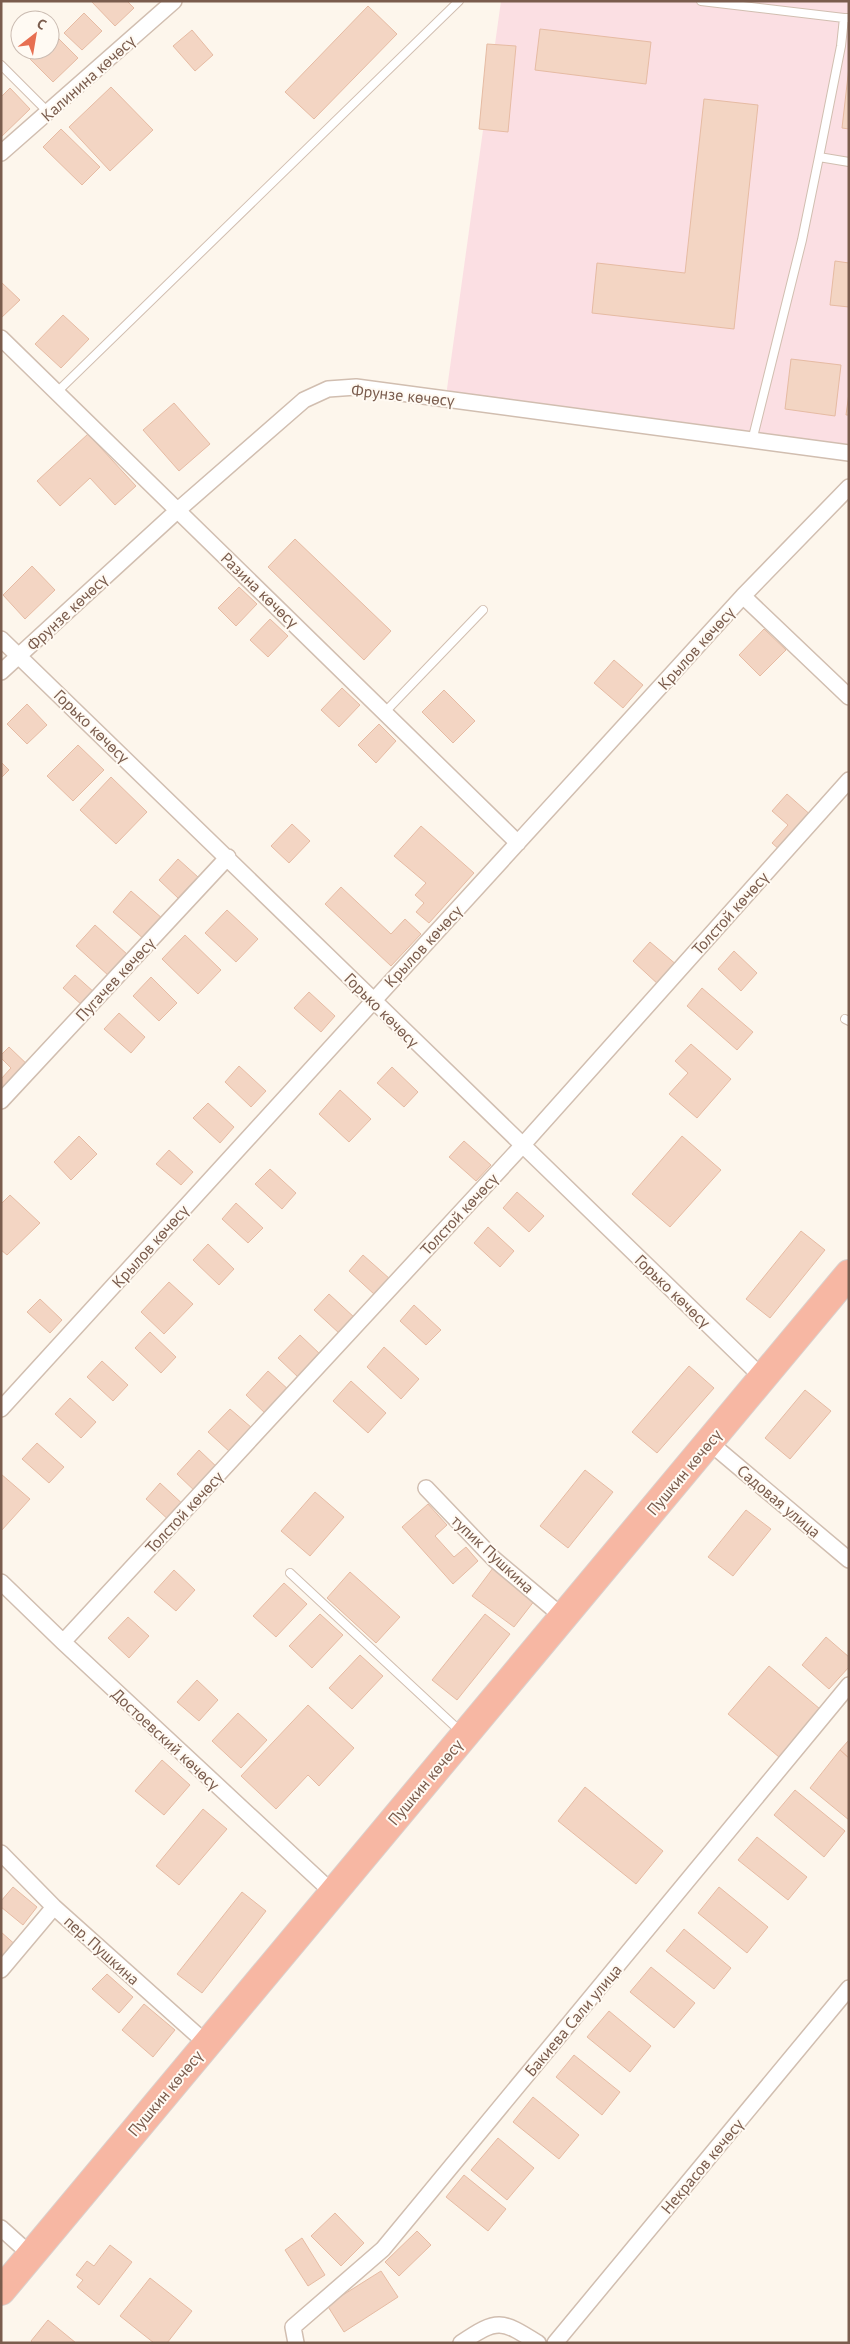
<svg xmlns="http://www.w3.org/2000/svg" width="850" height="2344" font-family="'PT Sans',sans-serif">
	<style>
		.medical { fill: #fbdfe3 }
		.building { fill: #f3d5c3; stroke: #e6bba3 }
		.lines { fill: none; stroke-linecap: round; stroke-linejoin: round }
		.lane-casing { stroke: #d1beb0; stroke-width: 10 }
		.street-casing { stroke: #d1beb0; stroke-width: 18 }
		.highway-casing { stroke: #dad1cd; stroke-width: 30 }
		.lane { stroke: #fff; stroke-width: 8 }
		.street { stroke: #fff; stroke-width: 15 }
		.highway { stroke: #f7b7a3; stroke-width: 28 }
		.labels { text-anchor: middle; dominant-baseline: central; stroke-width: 4; stroke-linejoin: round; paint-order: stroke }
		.street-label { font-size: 16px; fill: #7a5c4d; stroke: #fffaf3 }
	</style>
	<rect width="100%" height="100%" fill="#fdf6ec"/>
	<path class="medical" d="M 501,1 L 849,1 L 849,445 L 446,396 Z"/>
	<path class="building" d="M 91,1 L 127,1 L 134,8 L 115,26 Z
		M 368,6 L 397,34 L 314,119 L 285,92 Z
		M 84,13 L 102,31 L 82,50 L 64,33 Z
		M 540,29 L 651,42 L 646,84 L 535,70 Z
		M 50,30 L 78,58 L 53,82 L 23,52 L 25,50 L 50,50 Z
		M 192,30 L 213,55 L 195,71 L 173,46 Z
		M 487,44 L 516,46 L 508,132 L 479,129 Z
		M 849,67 L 849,129 L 842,128 Z
		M 111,87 L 153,130 L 110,171 L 69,127 Z
		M 10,88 L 30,109 L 1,137 L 1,97 Z
		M 704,99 L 758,105 L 734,329 L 592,313 L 597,263 L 685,273 Z
		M 61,129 L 100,167 L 82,185 L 43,147 Z
		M 835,261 L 849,263 L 849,307 L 830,305 Z
		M 1,282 L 20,300 L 1,318 Z
		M 63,315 L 89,339 L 61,368 L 35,344 Z
		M 791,359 L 841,365 L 835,416 L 785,409 Z
		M 849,393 L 849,415 L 846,415 Z
		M 174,403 L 210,444 L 179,471 L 143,430 Z
		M 88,434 L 136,486 L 115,505 L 90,478 L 60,506 L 37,481 Z
		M 295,539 L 391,631 L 364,660 L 268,567 Z
		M 32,566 L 55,590 L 25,619 L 3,595 Z
		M 239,587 L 257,604 L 236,626 L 218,608 Z
		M 270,619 L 288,636 L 268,657 L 250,640 Z
		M 764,629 L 786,650 L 760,676 L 739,655 Z
		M 614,660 L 643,685 L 623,708 L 594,683 Z
		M 342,688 L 360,705 L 339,727 L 321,710 Z
		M 444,690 L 475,721 L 453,743 L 422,712 Z
		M 27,704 L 47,725 L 27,744 L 7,724 Z
		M 379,724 L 396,741 L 376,763 L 358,745 Z
		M 78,745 L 104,770 L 73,801 L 47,776 Z
		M 1,762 L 9,770 L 1,778 Z
		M 111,777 L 147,812 L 116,844 L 80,810 Z
		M 787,794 L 813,817 L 782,852 L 772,843 L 788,825 L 772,811 Z
		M 292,824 L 310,841 L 289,863 L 271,846 Z
		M 421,826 L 474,873 L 429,923 L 416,912 L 424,903 L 415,895 L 426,883 L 394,856 Z
		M 178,859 L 198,877 L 178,898 L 159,880 Z
		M 341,887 L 391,934 L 405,919 L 421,934 L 391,966 L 325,904 Z
		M 131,891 L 163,919 L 145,940 L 113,912 Z
		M 227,910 L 258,939 L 236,962 L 205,933 Z
		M 95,925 L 128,955 L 109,976 L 76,946 Z
		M 185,935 L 221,970 L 198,994 L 162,959 Z
		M 650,942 L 678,966 L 660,986 L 633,961 Z
		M 734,951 L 757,973 L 741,991 L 718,969 Z
		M 75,975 L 95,993 L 83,1006 L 63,988 Z
		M 151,977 L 177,1003 L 159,1021 L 133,996 Z
		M 702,988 L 753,1032 L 737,1050 L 687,1006 Z
		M 309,992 L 335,1016 L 321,1032 L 294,1008 Z
		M 119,1013 L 145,1037 L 131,1053 L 104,1029 Z
		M 691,1044 L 731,1079 L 697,1118 L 669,1094 L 688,1073 L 675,1061 Z
		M 9,1047 L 31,1068 L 1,1100 L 1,1079 L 11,1068 L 1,1058 L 1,1055 Z
		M 239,1066 L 266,1091 L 251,1107 L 225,1082 Z
		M 392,1067 L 418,1092 L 404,1107 L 377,1083 Z
		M 340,1090 L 371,1119 L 349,1142 L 319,1114 Z
		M 208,1103 L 234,1127 L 220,1143 L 193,1118 Z
		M 79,1136 L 97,1154 L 71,1180 L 54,1162 Z
		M 682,1136 L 721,1170 L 670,1227 L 632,1194 Z
		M 464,1141 L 491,1165 L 476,1181 L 449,1157 Z
		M 169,1150 L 193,1172 L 181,1185 L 156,1164 Z
		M 270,1169 L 296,1193 L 282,1209 L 255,1184 Z
		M 517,1192 L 544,1216 L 529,1232 L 503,1208 Z
		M 10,1195 L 40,1223 L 7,1255 L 1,1250 L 1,1204 Z
		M 236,1203 L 263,1228 L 248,1243 L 222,1219 Z
		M 488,1227 L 514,1251 L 500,1267 L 474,1243 Z
		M 801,1231 L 825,1250 L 770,1318 L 746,1299 Z
		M 208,1244 L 234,1269 L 219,1285 L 193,1260 Z
		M 363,1255 L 390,1279 L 375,1295 L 349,1271 Z
		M 169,1282 L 193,1304 L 164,1334 L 141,1312 Z
		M 329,1294 L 355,1318 L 340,1334 L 314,1310 Z
		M 40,1299 L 62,1320 L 50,1333 L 27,1312 Z
		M 414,1305 L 441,1330 L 426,1345 L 400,1321 Z
		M 150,1332 L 176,1357 L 161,1373 L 135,1348 Z
		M 300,1335 L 321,1355 L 299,1378 L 278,1358 Z
		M 384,1347 L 419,1379 L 401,1399 L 367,1367 Z
		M 102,1361 L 128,1385 L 113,1401 L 87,1377 Z
		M 689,1366 L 714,1388 L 657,1453 L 632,1432 Z
		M 268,1371 L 290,1391 L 267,1415 L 246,1395 Z
		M 351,1381 L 386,1413 L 368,1433 L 333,1401 Z
		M 805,1390 L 831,1411 L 790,1459 L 765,1438 Z
		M 70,1398 L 96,1422 L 81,1438 L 55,1414 Z
		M 230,1409 L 252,1428 L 230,1452 L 208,1432 Z
		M 37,1443 L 64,1467 L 49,1483 L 22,1459 Z
		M 199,1450 L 220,1470 L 198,1494 L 177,1474 Z
		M 585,1470 L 613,1492 L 568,1548 L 540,1526 Z
		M 1,1474 L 30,1499 L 1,1531 Z
		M 160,1483 L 187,1508 L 172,1523 L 146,1499 Z
		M 315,1492 L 344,1517 L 310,1556 L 281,1531 Z
		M 428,1504 L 447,1525 L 435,1536 L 454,1557 L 466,1547 L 478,1561 L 453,1584 L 402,1527 Z
		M 746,1510 L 771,1529 L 733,1576 L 708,1557 Z
		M 493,1568 L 535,1600 L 514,1627 L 472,1596 Z
		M 174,1570 L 195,1590 L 176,1611 L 154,1592 Z
		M 350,1572 L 400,1617 L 376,1643 L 327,1598 Z
		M 284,1583 L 307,1604 L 276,1637 L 253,1616 Z
		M 320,1614 L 343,1635 L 312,1668 L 289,1646 Z
		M 485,1614 L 510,1634 L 457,1700 L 432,1680 Z
		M 128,1617 L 149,1636 L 129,1658 L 108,1638 Z
		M 826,1637 L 849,1657 L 849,1667 L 829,1689 L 802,1665 Z
		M 360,1655 L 383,1676 L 352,1709 L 329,1688 Z
		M 769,1666 L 820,1709 L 779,1757 L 728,1714 Z
		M 197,1680 L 218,1700 L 199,1721 L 177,1702 Z
		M 308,1705 L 354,1748 L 319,1786 L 308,1775 L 276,1809 L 241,1776 Z
		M 238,1713 L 267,1740 L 241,1768 L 212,1741 Z
		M 849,1740 L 849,1758 L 840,1750 Z
		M 840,1750 L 849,1758 L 849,1820 L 810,1788 Z
		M 162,1760 L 190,1785 L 164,1815 L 135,1791 Z
		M 585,1787 L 663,1851 L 636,1884 L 558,1821 Z
		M 795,1790 L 845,1831 L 824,1857 L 774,1815 Z
		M 203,1809 L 227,1829 L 179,1885 L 156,1866 Z
		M 757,1837 L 807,1877 L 788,1900 L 738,1860 Z
		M 13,1887 L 37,1907 L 23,1925 L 1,1907 L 1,1901 Z
		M 719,1887 L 768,1927 L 747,1953 L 698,1913 Z
		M 242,1892 L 266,1911 L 202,1993 L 177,1974 Z
		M 684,1929 L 731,1968 L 714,1989 L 666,1951 Z
		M 1,1932 L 18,1947 L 1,1966 Z
		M 651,1967 L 695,2003 L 674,2028 L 630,1992 Z
		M 107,1974 L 133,1997 L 119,2013 L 92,1989 Z
		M 144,2004 L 175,2030 L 153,2057 L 122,2030 Z
		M 609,2011 L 651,2046 L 630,2072 L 587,2037 Z
		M 574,2055 L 620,2092 L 602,2115 L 556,2077 Z
		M 533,2097 L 579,2135 L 559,2159 L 513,2122 Z
		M 498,2138 L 534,2168 L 507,2200 L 471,2170 Z
		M 464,2175 L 506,2209 L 488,2231 L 446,2197 Z
		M 335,2213 L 364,2243 L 341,2266 L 311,2236 Z
		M 417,2231 L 431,2245 L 399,2276 L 385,2262 Z
		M 302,2238 L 325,2275 L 308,2286 L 285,2250 Z
		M 110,2245 L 132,2262 L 99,2305 L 77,2287 L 83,2280 L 76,2275 L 87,2261 L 94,2266 Z
		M 381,2271 L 398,2297 L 344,2332 L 327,2305 Z
		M 150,2278 L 192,2311 L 167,2343 L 154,2343 L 120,2316 Z
		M 48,2320 L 76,2343 L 33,2343 L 31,2341 Z"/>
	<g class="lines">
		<defs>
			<path id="lane" d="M 701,1 L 844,18
				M 1,65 L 49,113
				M 819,157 L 841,46 L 844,18 L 849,18
				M 57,392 L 459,1
				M 752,441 L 802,240 L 819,157 L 849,162
				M 385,712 L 483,610
				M 845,1019 L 849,1021
				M 290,1573 L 461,1732"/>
			<path id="street" d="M 1,153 L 174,1
				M 1,338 L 518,843
				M 743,596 L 849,697
				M 1,639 C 257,884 508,1134 764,1379
				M 1,672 L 178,510 L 304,400 L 328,389 L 356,387 L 849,453
				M 1,1101 L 228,857
				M 1,1409 L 743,596 L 849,487
				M 709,1442 L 849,1560
				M 426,1488 L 494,1559 L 563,1617
				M 1,1582 L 63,1642 L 333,1893
				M 63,1642 L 521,1147 L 849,780
				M 1,1853 L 54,1907 L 206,2043
				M 1,1970 L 54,1907
				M 1,2228 L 31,2255
				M 296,2343 L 293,2327 L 383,2249 L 849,1685
				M 461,2343 C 498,2318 501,2320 538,2343
				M 555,2343 L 849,1988"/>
			<path id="highway" d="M 1,2291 L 849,1274"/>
		</defs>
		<use href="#lane" class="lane-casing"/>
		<use href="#street" class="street-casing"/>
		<use href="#highway" class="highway-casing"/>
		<use href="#lane" class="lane"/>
		<use href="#street" class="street"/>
		<use href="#highway" class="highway"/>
	</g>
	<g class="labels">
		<g class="street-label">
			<text transform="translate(88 78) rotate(-42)">Калинина көчөсү</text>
			<text transform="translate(403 395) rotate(6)">Фрунзе көчөсү</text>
			<text transform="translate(260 590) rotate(44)">Разина көчөсү</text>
			<text transform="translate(67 612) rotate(-43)">Фрунзе көчөсү</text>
			<text transform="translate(696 648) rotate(-48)">Крылов көчөсү</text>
			<text transform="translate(92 726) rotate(44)">Горько көчөсү</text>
			<text transform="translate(730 913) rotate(-48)">Толстой көчөсү</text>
			<text transform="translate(423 946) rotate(-47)">Крылов көчөсү</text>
			<text transform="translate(115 979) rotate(-47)">Пугачев көчөсү</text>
			<text transform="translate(382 1010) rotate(45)">Горько көчөсү</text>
			<text transform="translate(459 1214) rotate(-47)">Толстой көчөсү</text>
			<text transform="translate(150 1246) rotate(-48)">Крылов көчөсү</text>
			<text transform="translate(673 1291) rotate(44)">Горько көчөсү</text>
			<text transform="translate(684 1472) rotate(-50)">Пушкин көчөсү</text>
			<text transform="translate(779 1501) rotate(40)">Садовая улица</text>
			<text transform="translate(184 1512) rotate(-47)">Толстой көчөсү</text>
			<text transform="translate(493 1554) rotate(43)">тупик Пушкина</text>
			<text transform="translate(166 1739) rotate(43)">Достоевский көчөсү</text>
			<text transform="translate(425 1782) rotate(-50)">Пушкин көчөсү</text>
			<text transform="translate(102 1950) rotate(42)">пер. Пушкина</text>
			<text transform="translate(573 2020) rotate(-50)">Бакиева Сали улица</text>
			<text transform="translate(165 2093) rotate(-50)">Пушкин көчөсү</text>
			<text transform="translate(702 2166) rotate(-50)">Некрасов көчөсү</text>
		</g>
	</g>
	<rect width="850" height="2344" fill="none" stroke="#7a5c4d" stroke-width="5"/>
	<g transform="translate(35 35) rotate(31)"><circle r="24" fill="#fffaf3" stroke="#cabbb1"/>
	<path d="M0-4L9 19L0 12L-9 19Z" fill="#e76f51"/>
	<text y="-8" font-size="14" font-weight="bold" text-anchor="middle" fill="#7a5c4d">С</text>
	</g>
</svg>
